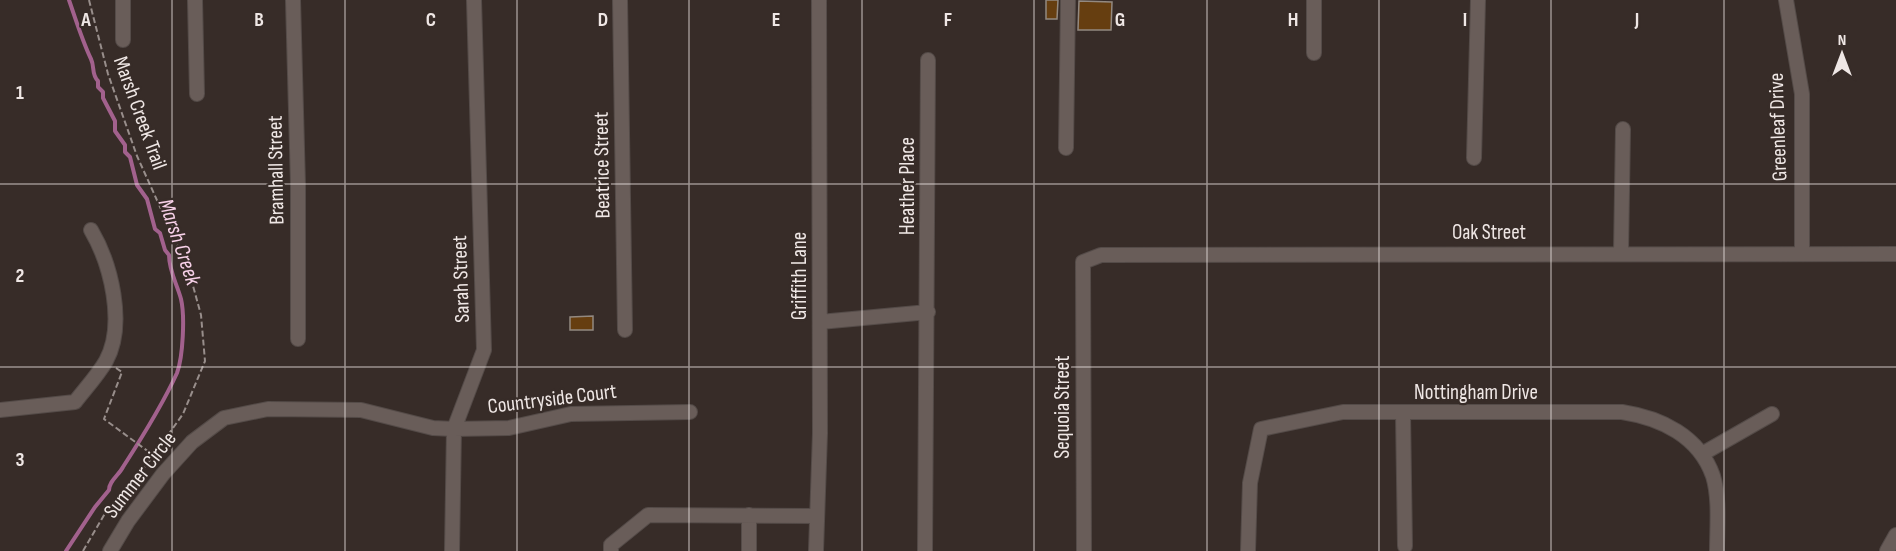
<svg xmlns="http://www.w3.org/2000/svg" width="1896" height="551" font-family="'Sofia Sans Condensed',sans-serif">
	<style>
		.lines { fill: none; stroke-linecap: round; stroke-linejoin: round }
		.stream { stroke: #a2618d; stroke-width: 4 }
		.building { fill: #663e10; stroke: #938980; stroke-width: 1.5 }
		.minor-casing { stroke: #544b48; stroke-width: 16 }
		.path { stroke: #988e8b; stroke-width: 2; stroke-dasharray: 6 3; stroke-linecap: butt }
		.minor { stroke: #695d59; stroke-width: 14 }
		.grid { fill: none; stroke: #efe7e5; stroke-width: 1.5; stroke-opacity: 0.55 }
		.labels { text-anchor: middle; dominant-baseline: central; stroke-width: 4.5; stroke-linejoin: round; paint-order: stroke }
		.street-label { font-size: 21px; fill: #efe7e5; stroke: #372c28 }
		.water-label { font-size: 22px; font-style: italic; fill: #f7d1e8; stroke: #372c28 }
		.grid-label { font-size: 20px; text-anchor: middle; font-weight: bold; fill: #efe7e5; stroke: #372c28; stroke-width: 4.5; stroke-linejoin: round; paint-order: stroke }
	</style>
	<rect width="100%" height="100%" fill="#372c28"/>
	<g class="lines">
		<path class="stream" d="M 66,551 L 95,507 L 109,490 C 109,481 119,475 123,467 C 143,436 163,404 177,373 C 183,357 185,316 181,299 C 177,284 169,271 169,255 L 165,250 L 160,233 L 155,229 L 147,199 L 137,185 L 130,157 L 125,152 L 125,145 L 115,131 L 115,121 L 103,98 L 103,92 L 98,87 L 98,81 C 91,74 95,67 91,59 C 82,40 76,20 69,0"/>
	</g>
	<path class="building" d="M 1046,0 L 1058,0 L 1057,19 L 1046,19 Z
		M 1079,1 L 1112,2 L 1111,30 L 1078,30 Z
		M 593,316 L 593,330 L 570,330 L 570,317 Z"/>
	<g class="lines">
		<defs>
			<path id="minor" d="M 123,0 L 123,40
				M 195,0 L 197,94
				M 293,0 L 298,185 L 298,339
				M 620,0 L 625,330
				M 1786,0 L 1802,94 L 1802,254
				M 1314,53 L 1314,0
				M 1066,148 L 1068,0
				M 1474,158 L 1478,0
				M 1621,253 L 1623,129
				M 820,322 L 928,312
				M 0,410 L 75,402 C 85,389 98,375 106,361 C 126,324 111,264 91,230
				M 1403,413 L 1405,546
				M 1702,454 L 1772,414
				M 110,551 L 128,521 L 163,474 L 192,442 L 224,418 L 268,409 L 361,410 L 433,428 L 454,429 L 509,428 L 571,414 L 690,412
				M 452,551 L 454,429 L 484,350 L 474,0
				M 611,551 L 611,545 L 648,515 L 817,516
				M 749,551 L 749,515
				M 816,551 L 820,433 L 819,0
				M 925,551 L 928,60
				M 1084,551 L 1083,262 L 1101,255 L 1896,254
				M 1248,551 L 1250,483 L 1261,429 L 1343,412 L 1622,412 C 1661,418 1699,436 1713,476 C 1720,499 1717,527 1717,551
				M 1887,551 L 1896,535"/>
		</defs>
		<use href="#minor" class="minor-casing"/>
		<path class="path" d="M 116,368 L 122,372 L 104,419 L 153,455
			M 83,551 L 107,510 L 148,463 L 183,414 L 205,361 L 201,315 L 189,271 L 137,156 L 108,74 L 89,0"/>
		<use href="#minor" class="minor"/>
	</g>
	<path class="grid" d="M 172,0 L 172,551M 345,0 L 345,551M 517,0 L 517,551M 689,0 L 689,551M 862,0 L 862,551M 1034,0 L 1034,551M 1207,0 L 1207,551M 1379,0 L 1379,551M 1551,0 L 1551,551M 1724,0 L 1724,551M 0,184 L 1896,184M 0,367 L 1896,367"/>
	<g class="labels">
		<g class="street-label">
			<text transform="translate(140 113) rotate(70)">Marsh Creek Trail</text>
			<text transform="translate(1778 127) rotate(-92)">Greenleaf Drive</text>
			<text transform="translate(602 165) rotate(-91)">Beatrice Street</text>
			<text transform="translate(276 170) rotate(-91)">Bramhall Street</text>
			<text transform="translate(907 186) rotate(-90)">Heather Place</text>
			<text x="1489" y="232">Oak Street</text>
			<text transform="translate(799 276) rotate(-90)">Griffith Lane</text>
			<text transform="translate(461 279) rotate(-92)">Sarah Street</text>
			<text x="1476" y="392">Nottingham Drive</text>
			<text transform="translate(552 399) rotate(-7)">Countryside Court</text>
			<text transform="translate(1062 407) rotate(-90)">Sequoia Street</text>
			<text transform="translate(140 475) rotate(-52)">Summer Circle</text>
		</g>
		<g class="water-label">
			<text transform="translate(179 242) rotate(71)">Marsh Creek</text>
		</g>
	</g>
	<g class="grid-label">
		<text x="86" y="26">A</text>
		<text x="259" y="26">B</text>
		<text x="431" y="26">C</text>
		<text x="603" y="26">D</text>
		<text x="776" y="26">E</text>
		<text x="948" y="26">F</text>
		<text x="1120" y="26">G</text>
		<text x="1293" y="26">H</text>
		<text x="1465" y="26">I</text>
		<text x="1637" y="26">J</text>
		<text x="20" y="99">1</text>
		<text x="20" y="282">2</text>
		<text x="20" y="466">3</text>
	</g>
	<g transform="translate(1842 54)" stroke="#372c28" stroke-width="4.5" paint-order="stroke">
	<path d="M0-4.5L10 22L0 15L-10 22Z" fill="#efe7e5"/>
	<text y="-9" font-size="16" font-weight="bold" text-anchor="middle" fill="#efe7e5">N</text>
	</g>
</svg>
